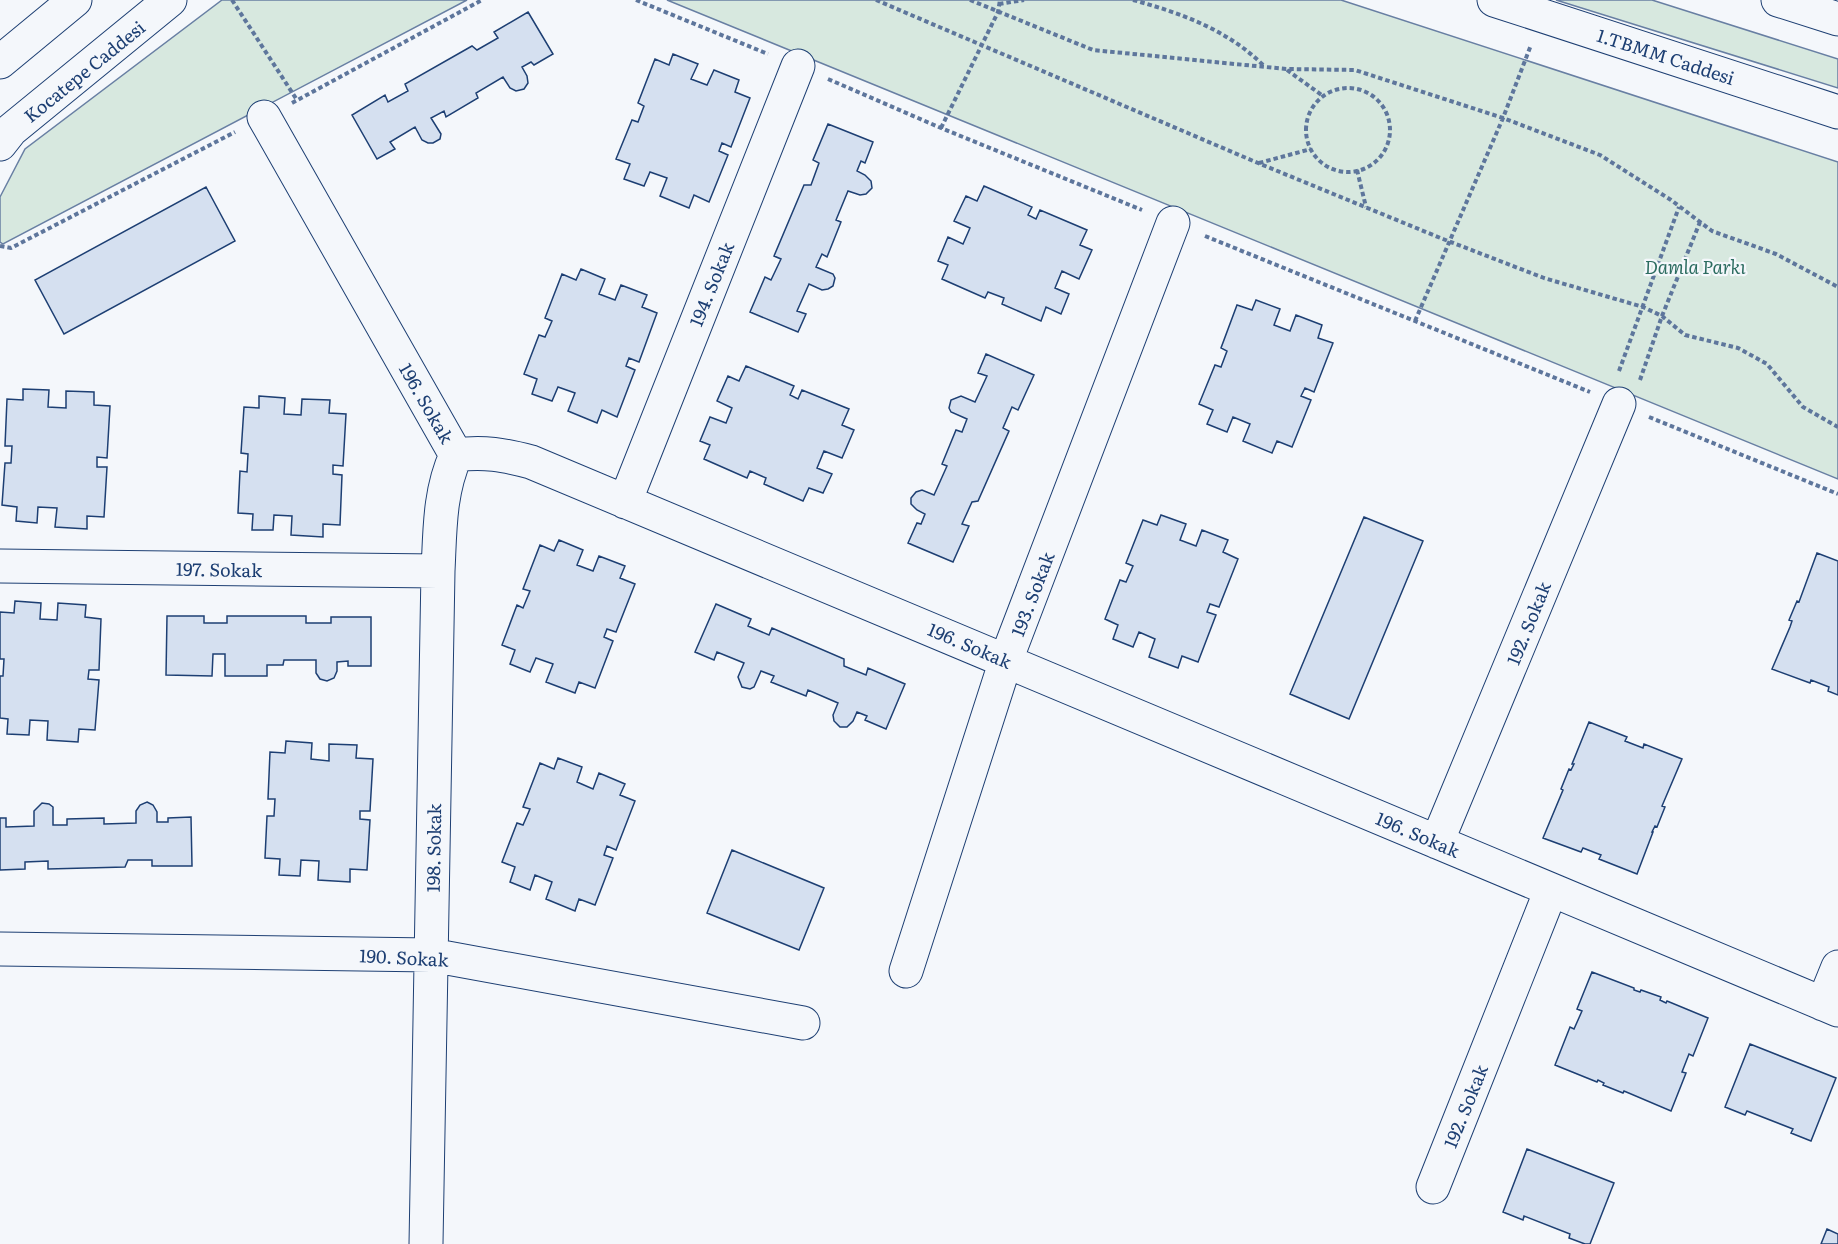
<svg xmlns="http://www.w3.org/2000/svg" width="1838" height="1244" font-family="Literata,serif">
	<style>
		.green { fill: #d7e8df; stroke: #687fa3; stroke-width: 1.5 }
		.building { fill: #d5e0f0; stroke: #1d3f73; stroke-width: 1.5 }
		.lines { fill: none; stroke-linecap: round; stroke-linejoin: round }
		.minor-casing { stroke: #1d3f73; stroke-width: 35 }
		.major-casing { stroke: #1d3f73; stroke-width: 35 }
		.path { stroke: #5e769c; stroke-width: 4; stroke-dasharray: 4.5 3; stroke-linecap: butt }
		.minor { stroke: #f4f7fb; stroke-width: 33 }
		.major { stroke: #f4f7fb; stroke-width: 33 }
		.labels { text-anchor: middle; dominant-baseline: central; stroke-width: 4.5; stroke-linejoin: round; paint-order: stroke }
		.street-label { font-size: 18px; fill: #1d3f73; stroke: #f4f7fb }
		.park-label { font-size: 18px; font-style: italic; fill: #2c6c60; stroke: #f4f7fb }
	</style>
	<rect width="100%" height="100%" fill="#f4f7fb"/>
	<path class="green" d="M 222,0 L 467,0 L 3,244 L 0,242 L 0,197 L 25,149 Z
		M 667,0 L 1341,0 L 1838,162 L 1838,479 Z
		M 1556,0 L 1652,0 L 1838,59 L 1838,88 Z"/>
	<path class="building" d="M 528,12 L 553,54 L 534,65 L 531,62 L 522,67 L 527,76 L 528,83 L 524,89 L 516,91 L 510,88 L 503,77 L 476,93 L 478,98 L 446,117 L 444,111 L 431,118 L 441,134 L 440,139 L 433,143 L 428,143 L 422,140 L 415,127 L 390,142 L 395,149 L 377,159 L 352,115 L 385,95 L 388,102 L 408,91 L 405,84 L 472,46 L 477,50 L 498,38 L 494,32 Z
		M 673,54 L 698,64 L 691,79 L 707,85 L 714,70 L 739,80 L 735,92 L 750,98 L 731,147 L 722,143 L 719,151 L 728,155 L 709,202 L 694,195 L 689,208 L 660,196 L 667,178 L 650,172 L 644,186 L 624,179 L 630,164 L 616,159 L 632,120 L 638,122 L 644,106 L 638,103 L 655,59 L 669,65 Z
		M 828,124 L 873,142 L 865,163 L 861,161 L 857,171 L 865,175 L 871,181 L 872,188 L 866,194 L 860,195 L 848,191 L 836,220 L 841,222 L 827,257 L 822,254 L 816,267 L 833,274 L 835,278 L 833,286 L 828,289 L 822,290 L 809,284 L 797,311 L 806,314 L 798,332 L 750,312 L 765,277 L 771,280 L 781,259 L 774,256 L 804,185 L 811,185 L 819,163 L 813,160 Z
		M 984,186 L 1032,207 L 1028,215 L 1036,219 L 1040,210 L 1087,230 L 1080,245 L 1092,250 L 1079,279 L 1062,271 L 1055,288 L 1069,294 L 1061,314 L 1046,307 L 1041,321 L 1002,304 L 1004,298 L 988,292 L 985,298 L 942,279 L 948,265 L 938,261 L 948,237 L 963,244 L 970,228 L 954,221 L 966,196 L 977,201 Z
		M 206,187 L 235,241 L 64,334 L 35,280 Z
		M 581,269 L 605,279 L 599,294 L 615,300 L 621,285 L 647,295 L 642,307 L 657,313 L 639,362 L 629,358 L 626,366 L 635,370 L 617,417 L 602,410 L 597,423 L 568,411 L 575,393 L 558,387 L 552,401 L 532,394 L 537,379 L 524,374 L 539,335 L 545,337 L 552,321 L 545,318 L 562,274 L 576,280 Z
		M 1256,300 L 1280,309 L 1274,325 L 1290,331 L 1296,315 L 1322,325 L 1318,338 L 1333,343 L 1314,392 L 1305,388 L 1301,396 L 1311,400 L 1292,447 L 1277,441 L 1272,453 L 1243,441 L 1250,424 L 1233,417 L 1227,432 L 1207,424 L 1213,410 L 1199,404 L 1215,365 L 1221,367 L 1227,351 L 1221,348 L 1237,305 L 1252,310 Z
		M 986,354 L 1034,375 L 1018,410 L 1012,407 L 1003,428 L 1009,431 L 978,501 L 972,502 L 962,524 L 969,526 L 953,562 L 908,543 L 917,523 L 921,524 L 925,514 L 917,510 L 911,504 L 911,498 L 916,492 L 922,490 L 934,495 L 947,466 L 942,464 L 956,430 L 962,432 L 967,419 L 951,412 L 949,408 L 951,400 L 961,396 L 975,402 L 987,376 L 978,373 Z
		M 746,366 L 794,386 L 790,395 L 798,399 L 802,390 L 849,409 L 842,425 L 854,430 L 842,458 L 824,451 L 817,468 L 832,474 L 823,493 L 809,488 L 803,501 L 764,484 L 766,478 L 750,471 L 747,478 L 704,459 L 710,445 L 700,441 L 710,417 L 726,423 L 732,408 L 717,401 L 728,376 L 739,381 Z
		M 23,389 L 49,390 L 48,407 L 66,408 L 66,391 L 94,392 L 94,405 L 110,406 L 107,458 L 97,457 L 97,467 L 107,467 L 104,517 L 87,516 L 87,529 L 55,527 L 57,508 L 38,507 L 37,523 L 16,521 L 17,507 L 2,505 L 5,463 L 11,463 L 12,446 L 5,446 L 7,399 L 23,400 Z
		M 259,396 L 285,398 L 284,414 L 301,415 L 302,399 L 330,400 L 329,413 L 346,414 L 343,466 L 333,465 L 333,474 L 342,475 L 340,525 L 323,524 L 323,537 L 291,535 L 292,516 L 274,515 L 273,530 L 252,530 L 253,514 L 238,513 L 240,471 L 247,472 L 248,454 L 241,453 L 244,407 L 259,408 Z
		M 1161,515 L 1186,524 L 1180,540 L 1196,546 L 1202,530 L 1228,540 L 1223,552 L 1238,559 L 1219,607 L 1210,604 L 1207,612 L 1216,615 L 1198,662 L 1182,656 L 1178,668 L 1149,657 L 1155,639 L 1139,632 L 1133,647 L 1113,639 L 1118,625 L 1105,619 L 1120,580 L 1126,582 L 1133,566 L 1126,563 L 1143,520 L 1157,525 Z
		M 1364,517 L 1423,541 L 1349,719 L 1290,694 Z
		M 559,540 L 583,550 L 577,565 L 593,571 L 599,556 L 625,566 L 620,578 L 635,584 L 616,632 L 607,629 L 604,637 L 613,641 L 595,688 L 579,682 L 575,693 L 546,682 L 553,664 L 536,658 L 530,672 L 510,664 L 515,650 L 502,645 L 517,605 L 523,608 L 530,591 L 523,589 L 540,545 L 554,551 Z
		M 1817,553 L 1838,561 L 1838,695 L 1828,691 L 1829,687 L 1811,680 L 1810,683 L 1772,669 L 1790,627 L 1792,621 L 1789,620 L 1797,601 L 1799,602 Z
		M 15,601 L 41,603 L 40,619 L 57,620 L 58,603 L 86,605 L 85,617 L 101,619 L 99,670 L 89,670 L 88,679 L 99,680 L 95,730 L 79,729 L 78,742 L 47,740 L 48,721 L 30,720 L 29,735 L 7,734 L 8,719 L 0,718 L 0,676 L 3,676 L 4,659 L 0,659 L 0,612 L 14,613 Z
		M 716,604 L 751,619 L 748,626 L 769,635 L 772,628 L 844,659 L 844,666 L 866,675 L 868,668 L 905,684 L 886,729 L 865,720 L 867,716 L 857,712 L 853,721 L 847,727 L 840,727 L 834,721 L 833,715 L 838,703 L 808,690 L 806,696 L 771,682 L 774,676 L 761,671 L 754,687 L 750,689 L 742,687 L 738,677 L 744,663 L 717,652 L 714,660 L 695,652 Z
		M 167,616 L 204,616 L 204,623 L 227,623 L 227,616 L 306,616 L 306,623 L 331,623 L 331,617 L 371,617 L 371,666 L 348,666 L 348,661 L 337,662 L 337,671 L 334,678 L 327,681 L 320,679 L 316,673 L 316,660 L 284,660 L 283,665 L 267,665 L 267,676 L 225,676 L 225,654 L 213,654 L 212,676 L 166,675 Z
		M 1589,722 L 1627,737 L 1625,741 L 1643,748 L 1644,744 L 1682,759 L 1662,806 L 1665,807 L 1657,827 L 1655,826 L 1652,832 L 1653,832 L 1637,874 L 1599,859 L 1601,855 L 1583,848 L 1581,852 L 1543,838 L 1563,790 L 1561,789 L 1569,769 L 1571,770 L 1574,764 L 1572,764 Z
		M 286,741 L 312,743 L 311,759 L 329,761 L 329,744 L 357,745 L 356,758 L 373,759 L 370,811 L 360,811 L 360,819 L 370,820 L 367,870 L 350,869 L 350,882 L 318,880 L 319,861 L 301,860 L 300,876 L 279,875 L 280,859 L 265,858 L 267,816 L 274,816 L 275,799 L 268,799 L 270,752 L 285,753 Z
		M 558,758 L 582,767 L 577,782 L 593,789 L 599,773 L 625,784 L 620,795 L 635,801 L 616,850 L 607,846 L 604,855 L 613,858 L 595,905 L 579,899 L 575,911 L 546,899 L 552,882 L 535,875 L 530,890 L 510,882 L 515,867 L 502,862 L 517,823 L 523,825 L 530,809 L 523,807 L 540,763 L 554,769 Z
		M 147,802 L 153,805 L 157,812 L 157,822 L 168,822 L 168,818 L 191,817 L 192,866 L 152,866 L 152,860 L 128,860 L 125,867 L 48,869 L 48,861 L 25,862 L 25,869 L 0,870 L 0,818 L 6,818 L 6,827 L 34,826 L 34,811 L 42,803 L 49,804 L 53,807 L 53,825 L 67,825 L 67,819 L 104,818 L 104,824 L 136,823 L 136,811 L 140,805 Z
		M 732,850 L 824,888 L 799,950 L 707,913 Z
		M 1592,972 L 1634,988 L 1634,990 L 1640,992 L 1641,990 L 1661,997 L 1660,1000 L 1666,1003 L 1667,1001 L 1708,1018 L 1693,1056 L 1689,1054 L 1682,1072 L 1686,1073 L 1671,1111 L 1624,1091 L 1623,1093 L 1603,1085 L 1604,1083 L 1598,1080 L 1597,1082 L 1555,1065 L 1570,1027 L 1574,1029 L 1582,1011 L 1577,1009 Z
		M 1750,1044 L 1836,1078 L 1811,1141 L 1791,1133 L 1793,1129 L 1747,1111 L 1745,1115 L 1725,1107 Z
		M 1527,1149 L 1614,1183 L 1590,1244 L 1585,1244 L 1569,1238 L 1570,1234 L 1524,1216 L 1523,1220 L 1503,1212 Z
		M 1827,1229 L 1838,1234 L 1838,1244 L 1821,1244 Z"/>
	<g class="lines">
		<defs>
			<path id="minor" d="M 264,117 L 456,455 C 484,451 504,455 531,462 L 1838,1010
				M 625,502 L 798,66
				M 0,566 L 438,571
				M 1437,842 L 1619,404
				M 0,949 L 431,955 L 803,1023
				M 906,971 L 1006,660 L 1173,223
				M 1823,1004 L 1838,967
				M 1433,1187 L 1551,890
				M 426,1244 L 438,571 C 440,532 439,492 456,455"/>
			<path id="major" d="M 1494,0 L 1838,112
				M 1778,0 L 1838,19
				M 0,62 L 75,0
				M 0,144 L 11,130 L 170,0"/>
		</defs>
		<use href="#minor" class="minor-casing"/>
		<use href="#major" class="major-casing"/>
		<path class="path" d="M 232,0 L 297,100
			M 636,0 L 768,54
			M 876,0 L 1258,163 L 1443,239 L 1544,278 L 1643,307 L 1662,316 L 1685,335 L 1738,348 L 1767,364 L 1803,407 L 1838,427
			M 970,0 L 1093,50 L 1286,69 L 1355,70 L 1503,118 L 1600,155 L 1671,200 L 1712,231 L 1776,254 L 1838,287
			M 1133,0 C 1181,13 1228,30 1264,66
			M 999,4 L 1024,0
			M 1287,70 L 1323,96
			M 828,79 L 941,128 L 1142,210
			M1306 130a42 42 0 1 1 84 0a42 42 0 1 1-84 0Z
			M 292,103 L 482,0
			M 941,128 L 998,12 L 1000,0
			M 1259,163 L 1311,149
			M 1357,170 L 1366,207
			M 1205,236 L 1590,392
			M 0,246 L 11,248 L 235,132
			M 1415,321 L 1503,118 L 1531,45
			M 1619,371 L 1679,207
			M 1640,380 L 1662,316 L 1700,222
			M 1649,417 L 1838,494"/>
		<use href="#minor" class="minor"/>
		<use href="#major" class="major"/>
	</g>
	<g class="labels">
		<g class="street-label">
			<text transform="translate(1666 56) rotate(18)">1.TBMM Caddesi</text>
			<text transform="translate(84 71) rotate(-39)">Kocatepe Caddesi</text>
			<text transform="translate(711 284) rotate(-68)">194. Sokak</text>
			<text transform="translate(427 403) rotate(60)">196. Sokak</text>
			<text transform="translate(219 569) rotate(1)">197. Sokak</text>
			<text transform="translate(1032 594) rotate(-69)">193. Sokak</text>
			<text transform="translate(1528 623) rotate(-68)">192. Sokak</text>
			<text transform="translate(970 645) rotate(23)">196. Sokak</text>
			<text transform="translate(1418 834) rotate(23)">196. Sokak</text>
			<text transform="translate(433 848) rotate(-89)">198. Sokak</text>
			<text transform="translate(404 957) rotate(3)">190. Sokak</text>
			<text transform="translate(1465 1106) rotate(-68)">192. Sokak</text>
		</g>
		<g class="park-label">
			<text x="1695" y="266">Damla Parkı</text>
		</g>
	</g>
</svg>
